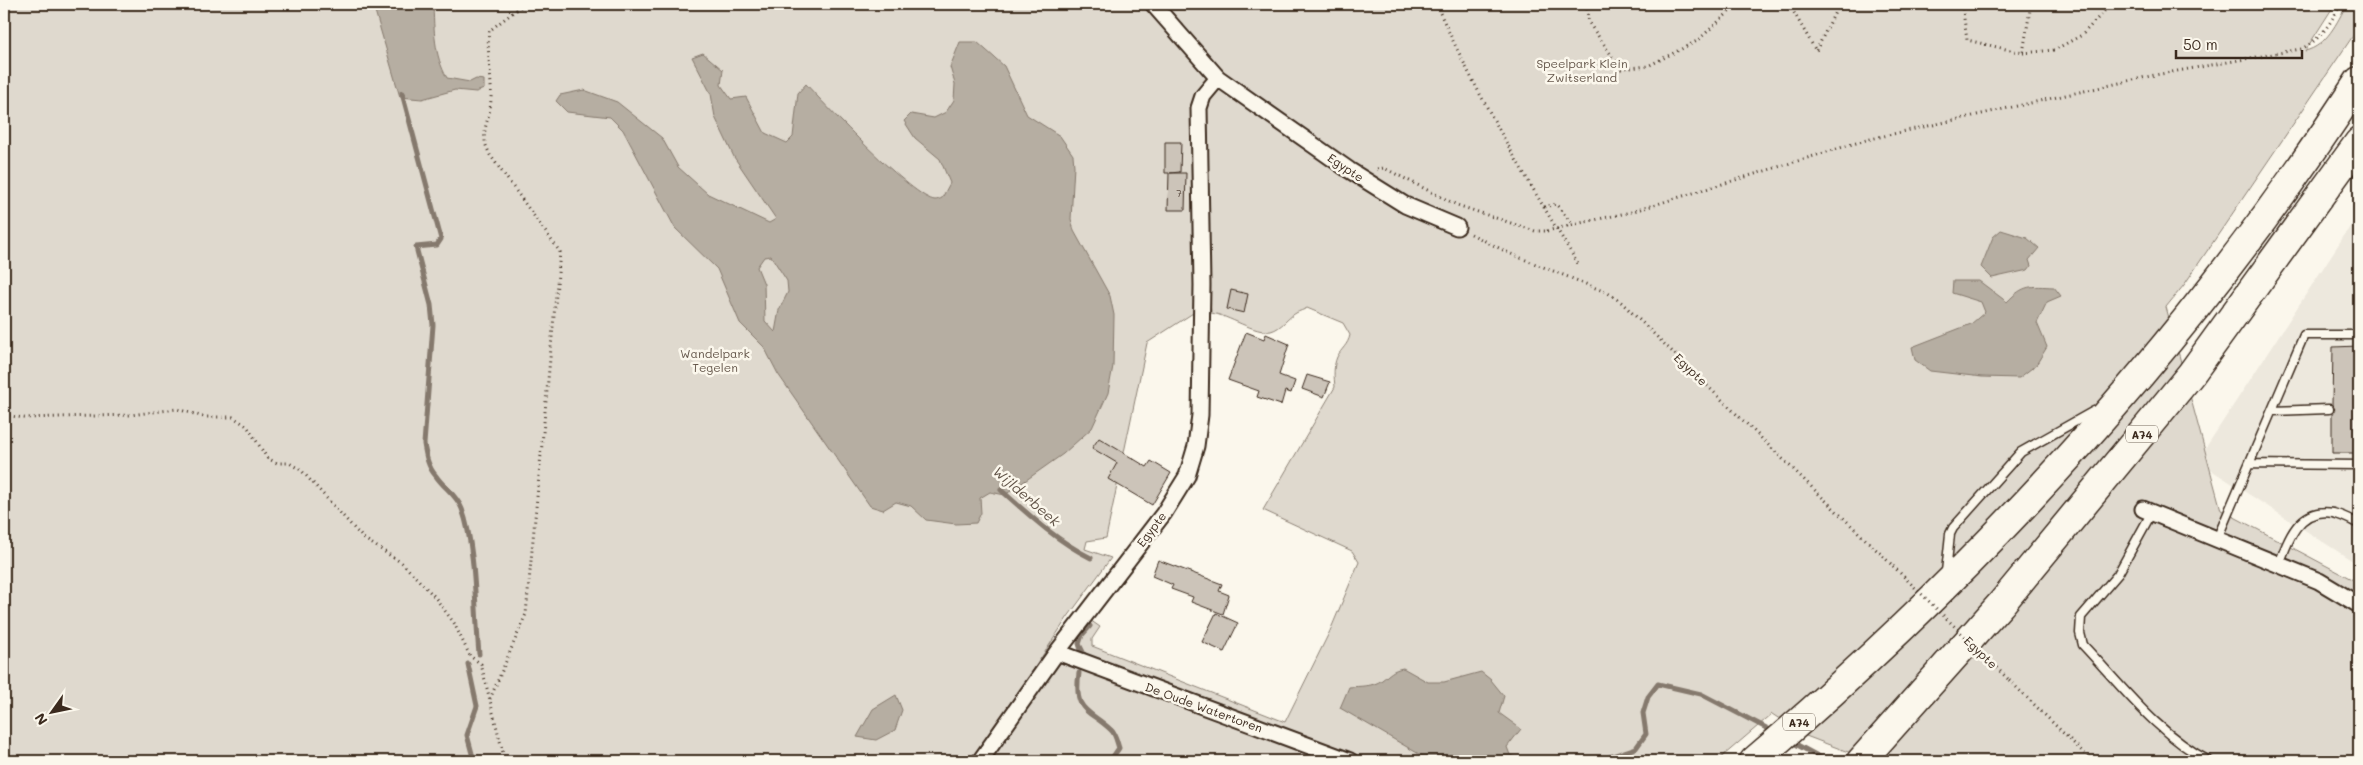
<svg xmlns="http://www.w3.org/2000/svg" width="2363" height="765" font-family="Mali,sans-serif">
	<style>
		.built { fill: #ede8dd }
		.green { fill: #dfd9ce; stroke: #8d8276 }
		.water { fill: #b6aea2; stroke: #85796d; fill-rule: evenodd }
		.lines { fill: none; stroke-linecap: round; stroke-linejoin: round }
		.stream { stroke: #85796d; stroke-width: 5 }
		.building { fill: #ccc4b9; stroke: #3b2a1e }
		.lane-casing { stroke: #3b2a1e; stroke-width: 11 }
		.street-casing { stroke: #3b2a1e; stroke-width: 19 }
		.highway-casing { stroke: #3b2a1e; stroke-width: 31 }
		.path { stroke: #3b2a1e; stroke-width: 3; stroke-dasharray: 1 4; stroke-linecap: butt }
		.lane { stroke: #fbf7ec; stroke-width: 8 }
		.street { stroke: #fbf7ec; stroke-width: 15 }
		.highway { stroke: #fbf7ec; stroke-width: 28 }
		.path-bridge { stroke: #3b2a1e; stroke-width: 3; stroke-dasharray: 1 4; stroke-linecap: butt }
		.labels { text-anchor: middle; dominant-baseline: central; stroke-width: 5; stroke-linejoin: round; paint-order: stroke }
		.number-label { font-size: 10px; fill: #5f5045 }
		.shield { fill: #fbf7ec; stroke: #75685c; stroke-width: 1 }
		.shield-label { font-size: 11px; font-weight: bold; fill: #3b2a1e }
		.park-label { font-size: 12px; fill: #64564a; stroke: #fbf7ec }
		.street-label { font-size: 12px; fill: #3b2a1e; stroke: #fbf7ec }
		.water-label { font-size: 14px; font-style: italic; fill: #605246; stroke: #fbf7ec }
	</style>
	<rect width="100%" height="100%" fill="#fbf7ec"/>
	<filter id="ink" filterUnits="userSpaceOnUse"><feTurbulence type="fractalNoise" baseFrequency=".02" numOctaves="2"/><feDisplacementMap in="SourceGraphic" scale="10" xChannelSelector="R" yChannelSelector="G"/><feConvolveMatrix kernelMatrix="1 2 1 2 8 2 1 2 1" color-interpolation-filters="sRGB"/></filter>
	<g filter="url(#ink)">
		<path class="built" d="M 2359,213 L 2359,565 L 2197,461 Z"/>
		<path class="green" d="M 4,4 L 2335,4 L 2305,51 C 2327,46 2337,22 2347,4 L 2359,4 L 2359,27 L 2184,285 L 2166,307 L 2221,510 L 2359,583 L 2359,761 L 1872,761 L 1806,736 L 1772,714 L 1717,761 L 990,761 L 1068,650 L 1079,652 C 1075,638 1082,631 1090,620 L 1100,627 L 1092,639 L 1092,646 L 1285,722 L 1330,631 L 1359,562 L 1352,551 L 1263,510 L 1335,387 C 1334,377 1333,366 1337,357 C 1341,349 1348,345 1350,335 L 1343,323 L 1307,308 C 1304,310 1299,311 1296,313 C 1287,318 1282,328 1271,331 C 1255,334 1228,315 1211,313 L 1210,302 L 1147,343 L 1106,538 L 1087,541 L 1085,549 L 1111,558 L 1067,618 L 974,761 L 4,761 Z"/>
		<path class="water" d="M 373,4 L 433,4 C 434,30 434,55 447,78 L 470,82 L 476,79 L 484,80 L 484,89 L 476,92 L 455,90 L 422,99 L 400,97 Z
			M 960,42 L 977,42 L 1004,66 L 1027,115 L 1060,136 L 1073,155 L 1074,166 L 1071,219 L 1074,231 L 1110,296 L 1114,315 L 1113,366 L 1108,393 L 1092,428 L 1063,454 L 1005,495 L 990,492 L 980,498 L 981,513 L 976,523 L 956,524 L 926,520 L 911,506 L 896,502 L 883,510 L 870,506 L 778,374 L 764,347 L 740,323 L 717,269 L 675,228 L 623,130 L 610,117 L 567,112 L 556,101 L 560,95 L 584,90 L 617,102 L 662,138 L 678,167 L 708,194 L 769,223 L 776,219 L 734,157 L 715,117 L 711,94 L 692,57 L 703,53 L 723,70 L 721,85 L 731,99 L 746,97 L 765,133 L 787,143 L 793,137 L 798,93 L 806,84 C 823,103 914,199 935,200 C 937,200 940,199 942,198 L 950,183 L 940,159 L 915,138 L 904,121 L 911,114 L 934,118 L 946,112 L 954,100 L 955,84 L 950,67 ZM 771,256 L 787,281 L 788,292 L 779,310 L 775,332 L 765,321 L 764,284 L 757,267 L 764,257 Z
			M 2001,230 L 2027,238 L 2039,248 L 2029,260 L 2031,266 L 2028,270 L 1992,278 L 1981,267 L 1993,237 Z
			M 1953,281 L 1979,281 L 2007,302 C 2024,284 2031,286 2054,287 L 2061,296 L 2047,302 L 2037,323 L 2047,347 L 2036,365 L 2019,378 L 1982,377 L 1930,371 L 1915,360 L 1912,347 L 1971,324 L 1985,312 L 1981,302 L 1952,293 Z
			M 1403,668 L 1428,682 L 1444,682 L 1481,672 L 1491,680 L 1504,696 L 1499,713 L 1521,729 L 1507,747 L 1510,755 L 1524,761 L 1431,761 L 1340,708 L 1349,687 C 1360,686 1373,687 1382,680 C 1390,674 1392,670 1403,668 Z
			M 896,695 L 902,710 L 895,730 L 876,740 L 857,737 L 873,709 Z"/>
		<g class="lines">
			<path class="stream" d="M 402,93 L 441,239 L 437,245 L 416,247 L 431,305 L 433,325 L 424,444 C 426,456 428,467 436,476 C 444,488 457,495 462,509 C 476,547 475,612 479,654
				M 1001,490 C 1030,516 1057,541 1091,558
				M 1085,656 L 1079,644 L 1082,635 L 1090,626
				M 468,664 L 477,706 L 467,735 L 474,761
				M 1079,673 C 1073,713 1089,709 1111,730 C 1116,734 1117,743 1119,748 L 1110,761
				M 1790,741 L 1827,761
				M 1062,761 L 1082,758 L 1108,761
				M 1597,761 L 1636,748 L 1646,734 L 1643,713 L 1648,697 L 1658,684 L 1701,694 L 1774,732"/>
		</g>
		<path class="building" d="M 1165,142 L 1181,142 L 1180,172 L 1170,173 L 1186,173 L 1185,210 L 1168,210 L 1169,173 L 1165,173 Z
			M 1231,290 L 1248,294 L 1244,313 L 1227,309 Z
			M 1246,332 L 1264,339 L 1266,334 L 1289,344 L 1279,375 L 1295,381 L 1291,393 L 1285,391 L 1281,405 L 1257,397 L 1259,391 L 1228,380 Z
			M 2359,346 L 2359,453 L 2332,453 L 2332,413 L 2335,409 L 2332,405 L 2333,347 Z
			M 1307,375 L 1330,382 L 1324,397 L 1302,389 Z
			M 1099,438 L 1147,467 L 1151,461 L 1171,473 L 1152,505 L 1108,479 L 1117,463 L 1092,448 Z
			M 1158,560 L 1222,584 L 1219,591 L 1229,595 L 1223,614 L 1191,602 L 1193,597 L 1171,589 L 1173,585 L 1152,576 Z
			M 1216,613 L 1238,623 L 1224,652 L 1202,642 Z"/>
		<g class="lines">
			<defs>
				<path id="lane" d="M 2272,411 L 2329,409
					M 2249,464 L 2359,465
					M 2152,512 L 2118,574 L 2081,617 L 2080,633 L 2083,645 C 2121,685 2158,735 2209,761
					M 2217,539 L 2304,335 L 2359,335
					M 2279,565 C 2288,539 2299,507 2333,513 C 2342,515 2351,520 2359,524
					M 1946,572 L 1950,534 L 1953,528 L 2021,452 L 2094,411"/>
				<path id="street" d="M 1153,4 L 1218,78 L 1349,170 L 1405,205 L 1457,227
					M 2143,509 L 2319,581 L 2359,605
					M 1057,652 L 1350,761
					M 980,761 L 1057,652 L 1164,513 L 1187,476 L 1196,446 L 1200,415 L 1202,285 L 1199,108 L 1203,96 L 1218,78"/>
				<path id="highway" d="M 1754,761 C 1985,564 2193,337 2359,81
					M 1861,761 L 2001,604 L 2191,374 L 2359,142"/>
			</defs>
			<use href="#lane" class="lane-casing"/>
			<use href="#street" class="street-casing"/>
			<use href="#highway" class="highway-casing"/>
			<path class="path" d="M 1436,4 C 1476,94 1527,180 1578,264
				M 1586,4 L 1589,23 L 1621,69 L 1648,66 L 1697,41 L 1738,4
				M 1789,4 L 1816,51 L 1839,4
				M 1962,4 L 1967,40 L 2023,53 L 2031,4
				M 2023,53 L 2054,50 L 2082,35 L 2111,4
				M 1377,169 L 1384,168 L 1457,205 L 1535,231 L 1547,231
				M 1544,207 L 1556,204 L 1573,225
				M 1567,226 L 1631,212 L 1866,140 L 2155,75 L 2301,49 C 2322,39 2330,23 2341,4
				M 1471,234 L 1511,254 L 1608,293 L 1621,302 L 1893,566
				M 4,415 L 24,418 L 130,415 L 177,409 L 204,417 L 233,417 L 247,426 L 267,458 L 277,463 L 289,463 L 301,470 L 363,538 L 402,563 L 434,596 L 454,623 L 470,656 L 481,664 L 505,761
				M 2009,680 L 2092,761
				M 490,699 L 526,614 L 560,252 L 490,155 C 488,150 485,145 485,140 C 483,130 488,120 490,109 C 494,83 486,57 489,31 L 524,4"/>
			<use href="#lane" class="lane"/>
			<use href="#street" class="street"/>
			<use href="#highway" class="highway"/>
			<path class="path-bridge" d="M 1547,231 L 1567,226
				M 1893,566 L 2009,680"/>
		</g>
	</g>
	<g class="labels">
		<g class="number-label">
			<text x="1179" y="193">7</text>
		</g>
		<g class="shield">
			<rect x="2126" y="425.5" width="32" height="17" rx="4"/>
			<rect x="1783" y="713.5" width="32" height="17" rx="4"/>
		</g>
		<g class="shield-label">
			<text x="2142" y="434">A74</text>
			<text x="1799" y="722">A74</text>
		</g>
		<g class="park-label">
			<text x="1582" y="63">Speelpark Klein<tspan x="1582" dy="14">Zwitserland</tspan></text>
			<text x="715" y="353">Wandelpark<tspan x="715" dy="14">Tegelen</tspan></text>
		</g>
		<g class="street-label">
			<text transform="translate(1346 167) rotate(34)">Egypte</text>
			<text transform="translate(1691 369) rotate(44)">Egypte</text>
			<text transform="translate(1151 529) rotate(-53)">Egypte</text>
			<text transform="translate(1981 652) rotate(44)">Egypte</text>
			<text transform="translate(1204 707) rotate(20)">De Oude Watertoren</text>
		</g>
		<g class="water-label">
			<text transform="translate(1027 496) rotate(41)">Wijlderbeek</text>
		</g>
	</g>
	<rect width="2363" height="765" fill="none" stroke="#fbf7ec" stroke-width="20"/>
	<rect x="10" y="10" width="2343" height="745" fill="none" stroke="#3b2a1e" stroke-width="2" filter="url(#ink)"/>
	<g transform="translate(52 712) rotate(237)" stroke="#fbf7ec" stroke-width="4" paint-order="stroke">
	<path d="M0-4L9 19L0 12L-9 19Z" fill="#3b2a1e"/>
	<text y="-8" font-size="14" font-weight="bold" text-anchor="middle" fill="#3b2a1e">N</text>
	</g>
	<path d="M2176 50v8h126v-8" fill="none" stroke="#3b2a1e" stroke-width="2.5"/>
	<text x="2183" y="50" font-size="15" fill="#3b2a1e" stroke="#fbf7ec" stroke-width="4" paint-order="stroke">50 m</text>
</svg>
